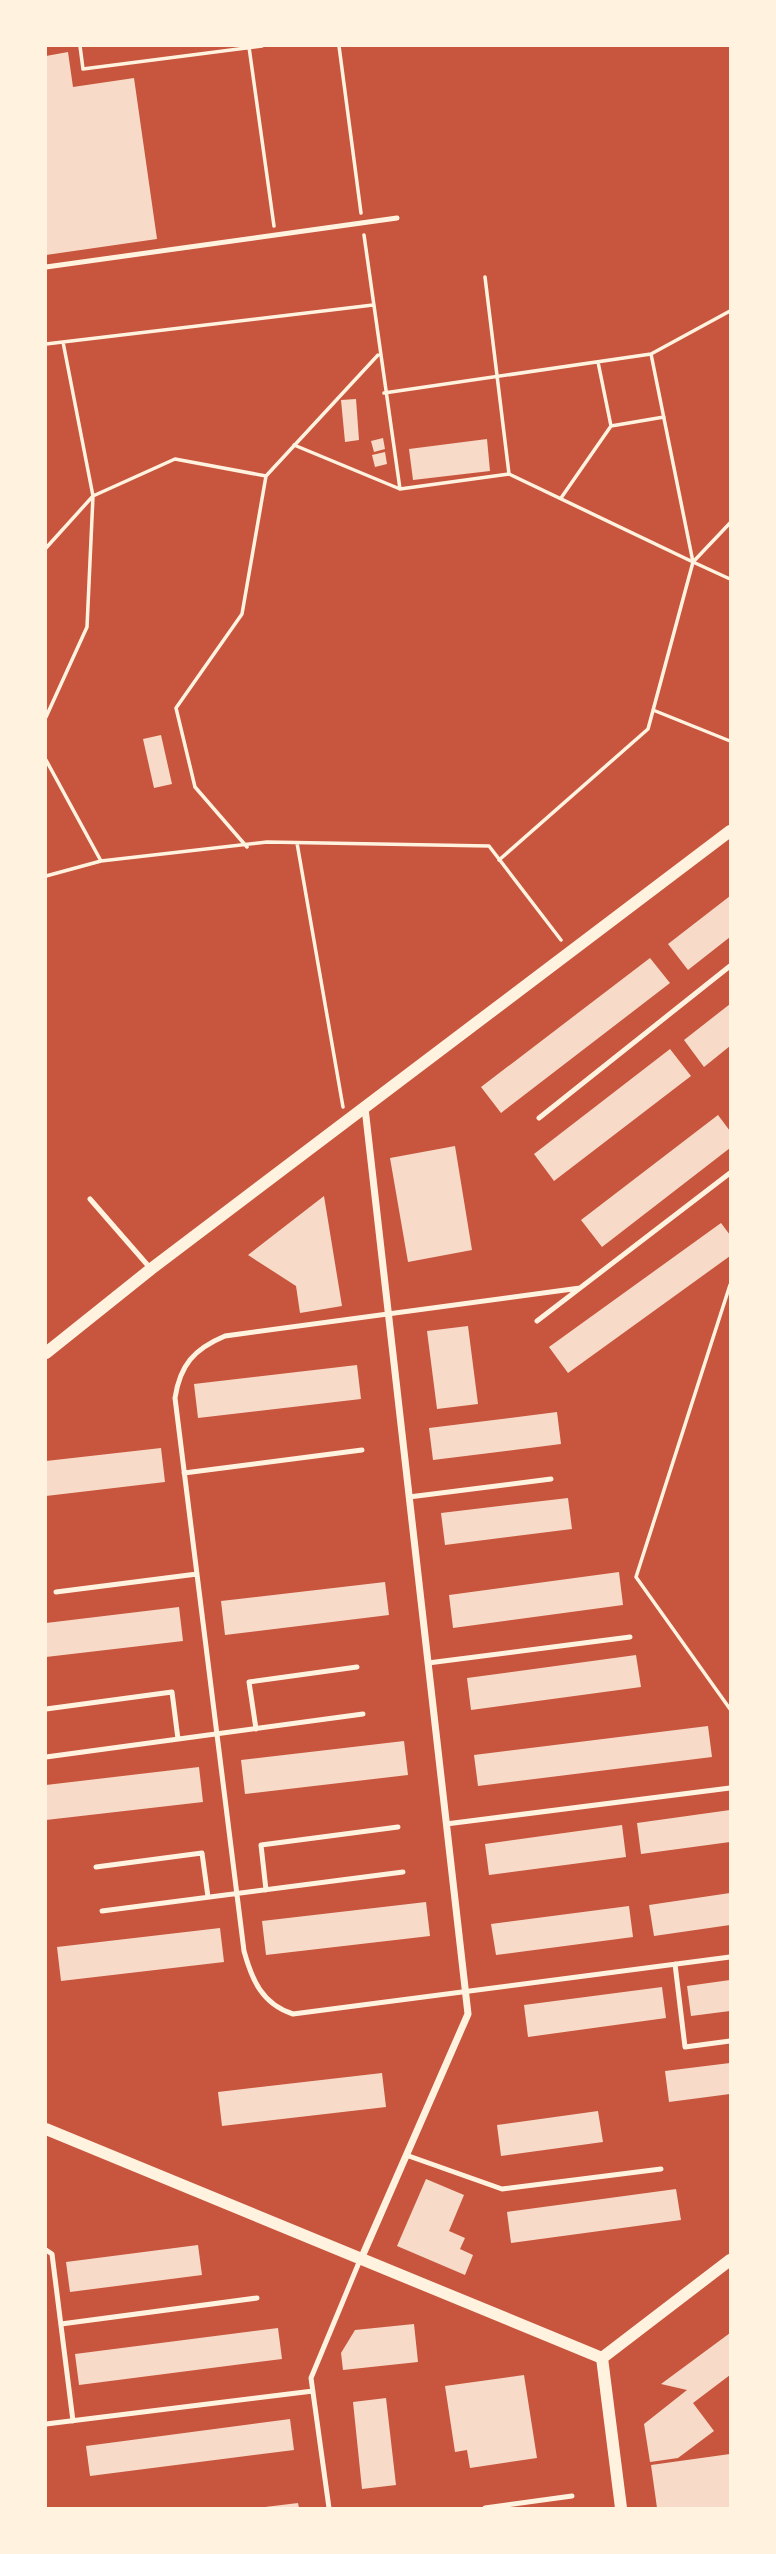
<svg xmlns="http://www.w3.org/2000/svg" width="776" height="2554" font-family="'Archivo Narrow',sans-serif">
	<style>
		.building { fill: #f7dbc8 }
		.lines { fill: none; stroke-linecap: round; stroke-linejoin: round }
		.path { stroke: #fff3e0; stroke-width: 3.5 }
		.service { stroke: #fff3e0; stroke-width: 5 }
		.minor { stroke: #fff3e0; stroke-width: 7 }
		.tertiary { stroke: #fff3e0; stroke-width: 12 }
	</style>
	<rect width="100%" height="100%" fill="#c8553d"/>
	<path class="building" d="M 68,52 L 73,87 L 134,78 L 157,239 L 46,255 L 46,56 Z
		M 356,399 L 359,440 L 345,442 L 341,400 Z
		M 383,438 L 385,449 L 374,452 L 371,441 Z
		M 487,439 L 490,471 L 413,480 L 409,449 Z
		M 385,452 L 387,464 L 375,467 L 372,455 Z
		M 161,735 L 172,784 L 154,788 L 143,739 Z
		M 730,896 L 730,937 L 688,970 L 668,944 Z
		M 650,958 L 670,983 L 501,1113 L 481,1087 Z
		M 730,1004 L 730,1046 L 704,1067 L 684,1040 Z
		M 670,1049 L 691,1076 L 554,1181 L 534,1154 Z
		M 718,1115 L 730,1131 L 730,1148 L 602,1247 L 581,1220 Z
		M 455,1146 L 472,1250 L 408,1262 L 390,1158 Z
		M 324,1196 L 342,1306 L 300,1313 L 296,1286 L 248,1255 Z
		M 721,1223 L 730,1235 L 730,1256 L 568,1373 L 549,1347 Z
		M 468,1326 L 478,1404 L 437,1409 L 427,1331 Z
		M 357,1365 L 361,1399 L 198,1418 L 194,1384 Z
		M 557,1412 L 561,1444 L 433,1460 L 429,1428 Z
		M 161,1448 L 165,1482 L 46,1496 L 46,1461 Z
		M 568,1498 L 572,1529 L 445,1545 L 441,1513 Z
		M 619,1572 L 623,1605 L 453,1628 L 449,1595 Z
		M 385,1582 L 389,1615 L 225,1635 L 221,1601 Z
		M 179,1607 L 183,1641 L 46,1657 L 46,1623 Z
		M 636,1655 L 641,1687 L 471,1710 L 467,1678 Z
		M 708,1726 L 712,1757 L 478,1786 L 474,1755 Z
		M 404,1741 L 408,1775 L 245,1794 L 241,1760 Z
		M 199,1767 L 203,1802 L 46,1820 L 46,1785 Z
		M 730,1810 L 730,1842 L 641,1854 L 637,1823 Z
		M 622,1825 L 626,1857 L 489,1875 L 485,1844 Z
		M 730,1893 L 730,1925 L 654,1936 L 649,1905 Z
		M 426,1902 L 430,1936 L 266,1955 L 262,1921 Z
		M 629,1906 L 633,1937 L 496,1955 L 491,1924 Z
		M 220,1928 L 224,1962 L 61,1981 L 57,1947 Z
		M 730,1980 L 730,2011 L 691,2016 L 687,1986 Z
		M 662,1987 L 666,2018 L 528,2037 L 524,2005 Z
		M 730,2063 L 730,2094 L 669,2102 L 665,2071 Z
		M 382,2073 L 386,2107 L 222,2126 L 218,2092 Z
		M 598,2111 L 603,2142 L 501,2156 L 497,2125 Z
		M 426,2179 L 464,2195 L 449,2231 L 465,2238 L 460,2249 L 473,2255 L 465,2275 L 397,2246 Z
		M 676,2189 L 681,2220 L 511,2243 L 507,2212 Z
		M 198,2245 L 202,2275 L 70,2292 L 66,2262 Z
		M 414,2324 L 418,2362 L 343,2370 L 341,2353 L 355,2330 Z
		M 278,2328 L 282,2359 L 79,2385 L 75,2354 Z
		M 730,2333 L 730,2375 L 693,2403 L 714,2431 L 678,2458 L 650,2462 L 644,2424 L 687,2390 L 661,2384 Z
		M 524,2375 L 537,2458 L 470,2468 L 467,2450 L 455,2452 L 445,2386 Z
		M 386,2398 L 396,2485 L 362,2489 L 353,2402 Z
		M 290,2419 L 294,2450 L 90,2476 L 86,2446 Z
		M 730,2454 L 730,2508 L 657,2508 L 651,2465 Z
		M 298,2503 L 299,2508 L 265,2508 L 265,2507 Z"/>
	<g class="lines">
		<path class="path" d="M 80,46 L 83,69 L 262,46
			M 339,46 L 361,213
			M 249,47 L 274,226
			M 364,235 L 400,489
			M 485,277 L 509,474
			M 46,344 L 373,305
			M 651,354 L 730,311
			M 598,362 L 611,426
			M 384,393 L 651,354 L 693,562
			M 294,445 L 400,489 L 509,474 L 693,562 L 648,729 L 499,860
			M 561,498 L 611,426 L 664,417
			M 46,548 L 93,496 L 175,459 L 266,476 L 378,355
			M 693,562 L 730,523
			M 693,562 L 730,579
			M 653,710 L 730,741
			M 46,717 L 87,627 L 93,496 L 63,342
			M 46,760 L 101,861
			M 297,843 L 343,1107
			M 247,847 L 195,787 L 176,708 L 242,614 L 266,476
			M 46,876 L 101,861 L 267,842 L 489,846 L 561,940
			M 730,1285 L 636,1577 L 730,1709"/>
		<path class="service" d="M 46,267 L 397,218
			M 539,1118 L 730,966
			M 90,1199 L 151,1269
			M 580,1288 L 225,1336 C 194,1349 180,1365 175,1398 L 244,1951 C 252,1980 262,2004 293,2014 L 730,1957
			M 537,1321 L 730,1173
			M 184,1473 L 362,1450
			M 409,1497 L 551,1479
			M 56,1592 L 197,1574
			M 428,1663 L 630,1637
			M 46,1709 L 172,1692 L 178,1739
			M 256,1729 L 249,1682 L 357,1667
			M 46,1757 L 363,1714
			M 446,1824 L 730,1788
			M 96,1867 L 202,1853 L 208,1897
			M 266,1890 L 261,1845 L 398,1827
			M 102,1911 L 403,1872
			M 675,1964 L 685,2047 L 730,2041
			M 406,2155 L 502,2189 L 661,2169
			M 46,2250 L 52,2254 L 73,2421
			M 61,2324 L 257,2298
			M 46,2424 L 313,2391
			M 329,2508 L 311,2378 L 360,2260
			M 485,2508 L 572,2496"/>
		<path class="minor" d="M 361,2259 L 468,2014 L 365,1108"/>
		<path class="tertiary" d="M 46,1353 L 151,1269 L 730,831
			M 46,2129 L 602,2358
			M 621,2508 L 602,2358 L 730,2260"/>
	</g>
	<rect width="776" height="2554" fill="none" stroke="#fff3e0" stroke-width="94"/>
</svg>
